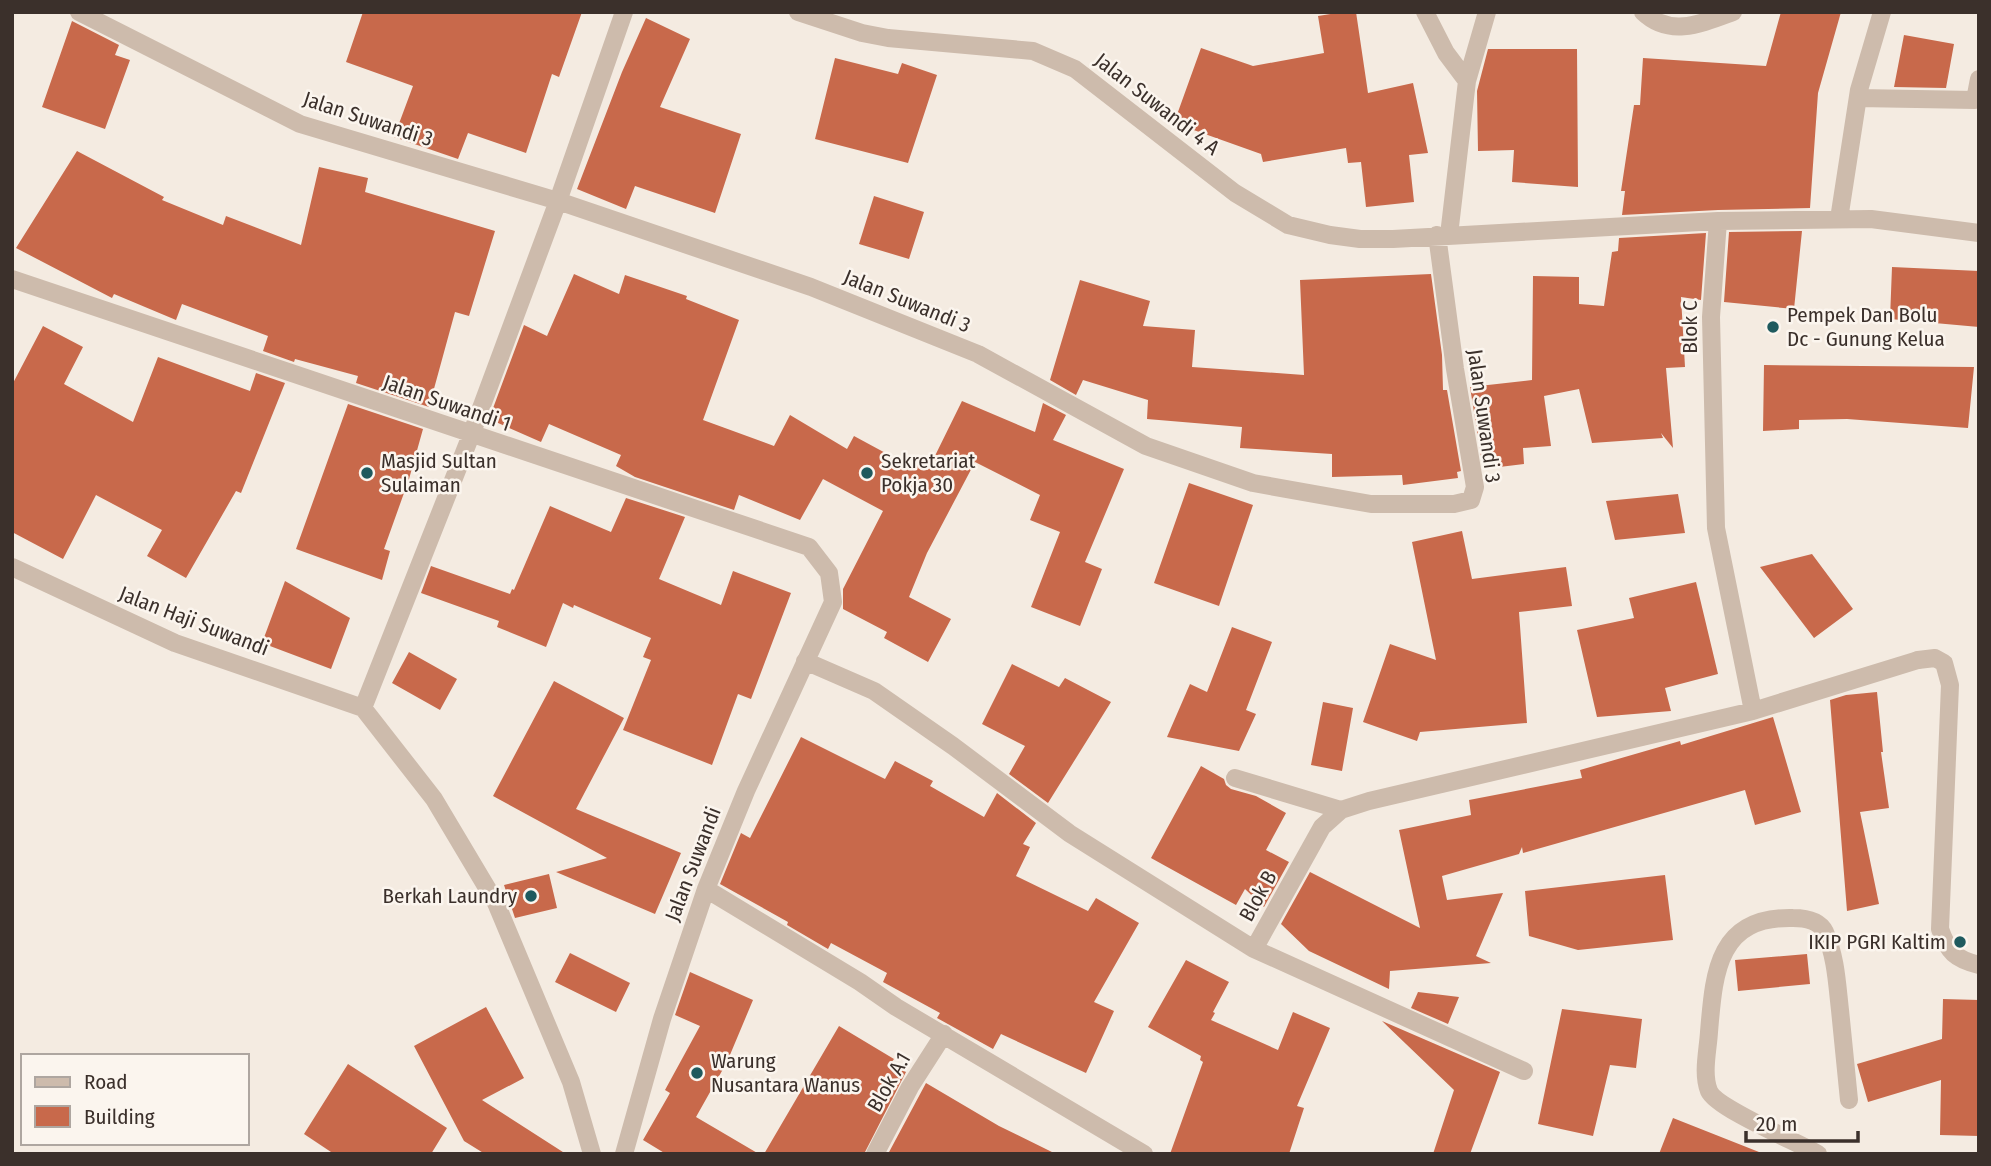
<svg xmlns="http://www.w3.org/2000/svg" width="1991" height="1166" font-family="'Fira Sans Condensed',sans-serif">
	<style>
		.building { fill: #c8694b }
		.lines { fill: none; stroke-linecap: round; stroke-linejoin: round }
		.service { stroke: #cdbbac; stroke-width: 18 }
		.minor { stroke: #cdbbac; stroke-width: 18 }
		.poi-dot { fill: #1f5a5e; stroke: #fbf5ee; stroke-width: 2.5 }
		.labels { text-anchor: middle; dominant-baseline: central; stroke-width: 5; stroke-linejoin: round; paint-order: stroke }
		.street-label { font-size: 21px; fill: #3b302b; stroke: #fbf5ee }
		.poi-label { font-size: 21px; fill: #3b302b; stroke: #fbf5ee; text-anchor: start }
	</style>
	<rect width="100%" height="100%" fill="#f4ebe1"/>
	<path class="building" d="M 363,12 L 582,12 L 559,77 L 552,74 L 526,153 L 468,133 L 458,159 L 394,137 L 413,86 L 346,62 Z
		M 1343,12 L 1356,12 L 1368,93 L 1413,83 L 1428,153 L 1409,155 L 1414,202 L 1366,207 L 1361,162 L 1348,163 L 1346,148 L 1263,162 L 1261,154 L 1174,123 L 1201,48 L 1253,66 L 1324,53 L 1318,16 Z
		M 1781,12 L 1841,12 L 1818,93 L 1810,208 L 1718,210 L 1622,215 L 1625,191 L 1621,191 L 1634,105 L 1640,105 L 1643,58 L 1766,66 Z
		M 646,18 L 690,39 L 660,107 L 741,134 L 715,213 L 635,186 L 626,209 L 577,189 L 622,72 Z
		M 72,21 L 119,45 L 115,55 L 130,60 L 105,129 L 42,107 Z
		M 1904,35 L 1954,44 L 1946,88 L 1894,87 Z
		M 1488,49 L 1577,49 L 1578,187 L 1512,182 L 1514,150 L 1478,151 L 1477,91 Z
		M 835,58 L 898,74 L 902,63 L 937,75 L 908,163 L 815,139 Z
		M 77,151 L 164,197 L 162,200 L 223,225 L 226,216 L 301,245 L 319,167 L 368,178 L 365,192 L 495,231 L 469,316 L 455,312 L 429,407 L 356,383 L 358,376 L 295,359 L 294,362 L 263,351 L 268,336 L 182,304 L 176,320 L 114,294 L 112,298 L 16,248 Z
		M 874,196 L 924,212 L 909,259 L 859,244 Z
		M 1802,231 L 1794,309 L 1724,302 L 1729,232 Z
		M 1706,233 L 1701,300 L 1681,297 L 1685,367 L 1666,368 L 1673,448 L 1661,433 L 1663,438 L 1592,443 L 1579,389 L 1544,396 L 1551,446 L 1523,448 L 1524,464 L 1483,469 L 1470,387 L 1532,380 L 1533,276 L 1579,277 L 1579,304 L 1604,306 L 1612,252 L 1618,251 L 1619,238 Z
		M 1892,267 L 1979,271 L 1979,327 L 1890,319 Z
		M 574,274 L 619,294 L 625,275 L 687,296 L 686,299 L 739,320 L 703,420 L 774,446 L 790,415 L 847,449 L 854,436 L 915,469 L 917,465 L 928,470 L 962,401 L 1035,432 L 1043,403 L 1066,415 L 1053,440 L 1124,469 L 1085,562 L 1102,569 L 1080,626 L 1031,607 L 1060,532 L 1030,520 L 1040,495 L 975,462 L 927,553 L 909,597 L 951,619 L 928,662 L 884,638 L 887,632 L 843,609 L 843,589 L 883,511 L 823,479 L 800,520 L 739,495 L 734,510 L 635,477 L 616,466 L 621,455 L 549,424 L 541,442 L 489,419 L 524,325 L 547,336 Z
		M 1431,274 L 1442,355 L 1443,390 L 1447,390 L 1461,471 L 1457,472 L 1458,478 L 1403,485 L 1402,475 L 1332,477 L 1332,454 L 1240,448 L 1242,427 L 1147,419 L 1148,400 L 1083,380 L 1076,395 L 1050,380 L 1080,280 L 1150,301 L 1143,326 L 1195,330 L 1192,367 L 1304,375 L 1300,280 Z
		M 43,326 L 83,347 L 64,384 L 133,422 L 158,357 L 250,391 L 256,373 L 285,383 L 241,493 L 236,491 L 186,578 L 147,556 L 162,530 L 96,495 L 63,559 L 12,532 L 12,385 Z
		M 1764,365 L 1974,367 L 1968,428 L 1847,419 L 1799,420 L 1799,429 L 1763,431 Z
		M 348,404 L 423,429 L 409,479 L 384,549 L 390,551 L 382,580 L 296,549 Z
		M 1189,483 L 1253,505 L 1219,606 L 1154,583 Z
		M 1678,494 L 1685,533 L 1615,540 L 1606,501 Z
		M 626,498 L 685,517 L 659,579 L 721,605 L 733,571 L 791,593 L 751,699 L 738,694 L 712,765 L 623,730 L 651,660 L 643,657 L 651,638 L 574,605 L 573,608 L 563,603 L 546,647 L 497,627 L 499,621 L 421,593 L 431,566 L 510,594 L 512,589 L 514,590 L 550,506 L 611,532 Z
		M 1462,531 L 1472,579 L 1566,567 L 1572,606 L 1519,612 L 1527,723 L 1420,732 L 1417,741 L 1363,722 L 1390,644 L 1436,660 L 1412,542 Z
		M 1812,554 L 1853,609 L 1814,638 L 1760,567 Z
		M 285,581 L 350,618 L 331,669 L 262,643 Z
		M 1696,582 L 1718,674 L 1665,688 L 1671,711 L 1597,717 L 1577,630 L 1634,618 L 1629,598 Z
		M 1232,627 L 1272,642 L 1246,710 L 1256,714 L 1239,751 L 1167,737 L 1190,684 L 1207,692 Z
		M 409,652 L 457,679 L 440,710 L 392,683 Z
		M 1012,664 L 1059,687 L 1065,678 L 1111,702 L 1048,803 L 1009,774 L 1025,746 L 982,724 Z
		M 554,681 L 624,718 L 576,809 L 681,853 L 655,914 L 556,872 L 607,858 L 493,796 Z
		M 1877,692 L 1883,752 L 1881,752 L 1889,808 L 1860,812 L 1879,904 L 1847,911 L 1830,700 L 1846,695 Z
		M 1323,702 L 1353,708 L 1342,771 L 1311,765 Z
		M 1773,717 L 1801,812 L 1755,825 L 1745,790 L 1523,853 L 1522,847 L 1519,854 L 1442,876 L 1447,900 L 1503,893 L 1476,956 L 1491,963 L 1390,971 L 1389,989 L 1309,951 L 1281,924 L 1310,872 L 1420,928 L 1399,830 L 1471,815 L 1469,800 L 1582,778 L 1580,770 L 1680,741 L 1681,745 Z
		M 801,737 L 885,779 L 895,761 L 933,781 L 930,786 L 984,817 L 997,793 L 1036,823 L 1023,844 L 1030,847 L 1016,876 L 1088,911 L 1096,898 L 1139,923 L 1094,1002 L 1114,1011 L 1086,1073 L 1001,1034 L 993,1049 L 937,1018 L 940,1013 L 883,982 L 887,973 L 831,943 L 828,949 L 787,925 L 788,922 L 720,884 L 741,833 L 750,838 Z
		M 1201,766 L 1224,779 L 1226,785 L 1231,789 L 1256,796 L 1286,813 L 1266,850 L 1289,862 L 1264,907 L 1245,889 L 1236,905 L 1151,858 Z
		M 549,874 L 557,908 L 515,918 L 504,885 Z
		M 1665,875 L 1673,940 L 1578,950 L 1529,936 L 1525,891 Z
		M 570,953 L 630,983 L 616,1012 L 555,982 Z
		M 1807,954 L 1810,984 L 1738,991 L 1735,960 Z
		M 1186,960 L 1229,982 L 1213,1012 L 1215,1013 L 1211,1020 L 1278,1050 L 1293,1012 L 1330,1028 L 1297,1106 L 1304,1108 L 1289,1154 L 1170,1154 L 1203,1062 L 1200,1060 L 1201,1056 L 1148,1027 Z
		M 690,972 L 753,1000 L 727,1062 L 696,1117 L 759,1154 L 666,1154 L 643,1140 L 670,1093 L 665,1090 L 700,1026 L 675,1015 Z
		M 1418,992 L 1459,997 L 1448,1024 L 1411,1008 Z
		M 1943,999 L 1979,1000 L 1979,1136 L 1940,1135 L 1941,1080 L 1868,1102 L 1857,1064 L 1942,1039 Z
		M 486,1007 L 524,1078 L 482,1100 L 566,1154 L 485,1154 L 464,1141 L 414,1046 Z
		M 1562,1009 L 1642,1019 L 1636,1068 L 1610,1065 L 1593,1136 L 1538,1124 Z
		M 1382,1021 L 1500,1072 L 1470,1154 L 1433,1154 L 1454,1090 Z
		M 839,1026 L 894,1059 L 891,1063 L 906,1072 L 864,1154 L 764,1154 Z
		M 348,1064 L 447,1128 L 431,1154 L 334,1154 L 304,1134 Z
		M 926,1083 L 999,1126 L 1056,1154 L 888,1154 Z
		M 1673,1118 L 1759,1152 L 1758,1154 L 1659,1154 Z"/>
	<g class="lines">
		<path class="service" d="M 1918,660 L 1935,658 L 1944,663 L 1950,685 L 1940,929 C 1948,952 1955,959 1979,965"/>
		<path class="minor" d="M 79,12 L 300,124 L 558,201 L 811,287 L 978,354 L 1146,446 L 1253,483 L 1371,504 L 1454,504 L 1471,500 L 1475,487 L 1455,369 L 1437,235
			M 798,12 L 862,33 L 888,38 L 1033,51 L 1075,69 L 1235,193 L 1288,225 L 1330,235 L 1360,239 L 1393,239 L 1718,221 L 1711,317 L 1716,528 L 1753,711
			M 1425,12 L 1446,53 L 1467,81
			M 1643,12 C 1670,38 1703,23 1733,12
			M 1858,98 L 1975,100 L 1979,79
			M 1839,219 L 1859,90 L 1882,12
			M 1718,221 L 1871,219 L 1979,233
			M 1449,235 L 1467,81 L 1487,12
			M 12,279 L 809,547 L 829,573 L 833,602 L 746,791 L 706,889 L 662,1019 L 624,1154
			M 12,567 L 175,643 L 363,708
			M 805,661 L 874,691 L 953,746 L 1069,833 L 1254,949 L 1322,827 L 1341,810 L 1369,801 L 1753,711 L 1918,660
			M 1235,778 L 1341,810
			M 706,889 L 860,982 L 896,1007 L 1144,1154
			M 1254,949 L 1524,1071
			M 592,1154 L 571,1082 L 496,903 L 434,799 L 363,708 L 471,435 L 558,201 L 624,12
			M 875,1154 L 910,1087 L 944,1034
			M 1818,1154 C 1797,1142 1716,1108 1709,1091 C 1702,1074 1708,1050 1709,1032 C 1714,973 1717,916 1793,918 C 1805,918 1819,920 1825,932 C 1836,957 1837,984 1840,1010 C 1843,1040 1846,1070 1849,1100"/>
	</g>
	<g class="poi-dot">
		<circle cx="1773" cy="327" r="7"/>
		<circle cx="367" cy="473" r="7"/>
		<circle cx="867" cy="473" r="7"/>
		<circle cx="531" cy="896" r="7"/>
		<circle cx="1960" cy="942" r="7"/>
		<circle cx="697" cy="1073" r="7"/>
	</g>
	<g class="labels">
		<g class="street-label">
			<text transform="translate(1157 104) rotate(38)">Jalan Suwandi 4 A</text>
			<text transform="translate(368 119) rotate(18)">Jalan Suwandi 3</text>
			<text transform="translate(907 301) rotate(22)">Jalan Suwandi 3</text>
			<text transform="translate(1690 327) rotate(-90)">Blok C</text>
			<text transform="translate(447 403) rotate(19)">Jalan Suwandi 1</text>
			<text transform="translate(1484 416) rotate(82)">Jalan Suwandi 3</text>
			<text transform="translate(194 621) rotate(21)">Jalan Haji Suwandi</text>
			<text transform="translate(693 864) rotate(-69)">Jalan Suwandi</text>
			<text transform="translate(1258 896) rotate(-61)">Blok B</text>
			<text transform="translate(889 1082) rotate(-60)">Blok A.1</text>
		</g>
		<g class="poi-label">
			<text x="1787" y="315">Pempek Dan Bolu<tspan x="1787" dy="24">Dc - Gunung Kelua</tspan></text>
			<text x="381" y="461">Masjid Sultan<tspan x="381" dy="24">Sulaiman</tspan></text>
			<text x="881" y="461">Sekretariat<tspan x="881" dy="24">Pokja 30</tspan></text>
			<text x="517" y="896" text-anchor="end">Berkah Laundry</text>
			<text x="1946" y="942" text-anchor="end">IKIP PGRI Kaltim</text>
			<text x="711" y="1061">Warung<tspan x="711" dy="24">Nusantara Wanus</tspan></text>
		</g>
	</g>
	<rect width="1991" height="1166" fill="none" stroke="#3b302b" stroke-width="28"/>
	<rect x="21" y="1054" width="228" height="91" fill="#fbf5ee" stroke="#aea6a0" stroke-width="2"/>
	<rect x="35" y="1077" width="35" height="10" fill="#cdbbac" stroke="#aea6a0" stroke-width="2"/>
	<text x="84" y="1089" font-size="21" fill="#3b302b">Road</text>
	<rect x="35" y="1106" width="35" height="21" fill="#c8694b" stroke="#aea6a0" stroke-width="2"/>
	<text x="84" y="1124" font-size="21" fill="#3b302b">Building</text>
	<path d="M1746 1131v10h112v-10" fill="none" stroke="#3b302b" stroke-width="3.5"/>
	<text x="1756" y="1131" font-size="21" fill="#3b302b" stroke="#fbf5ee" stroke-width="5" paint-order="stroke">20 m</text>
</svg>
